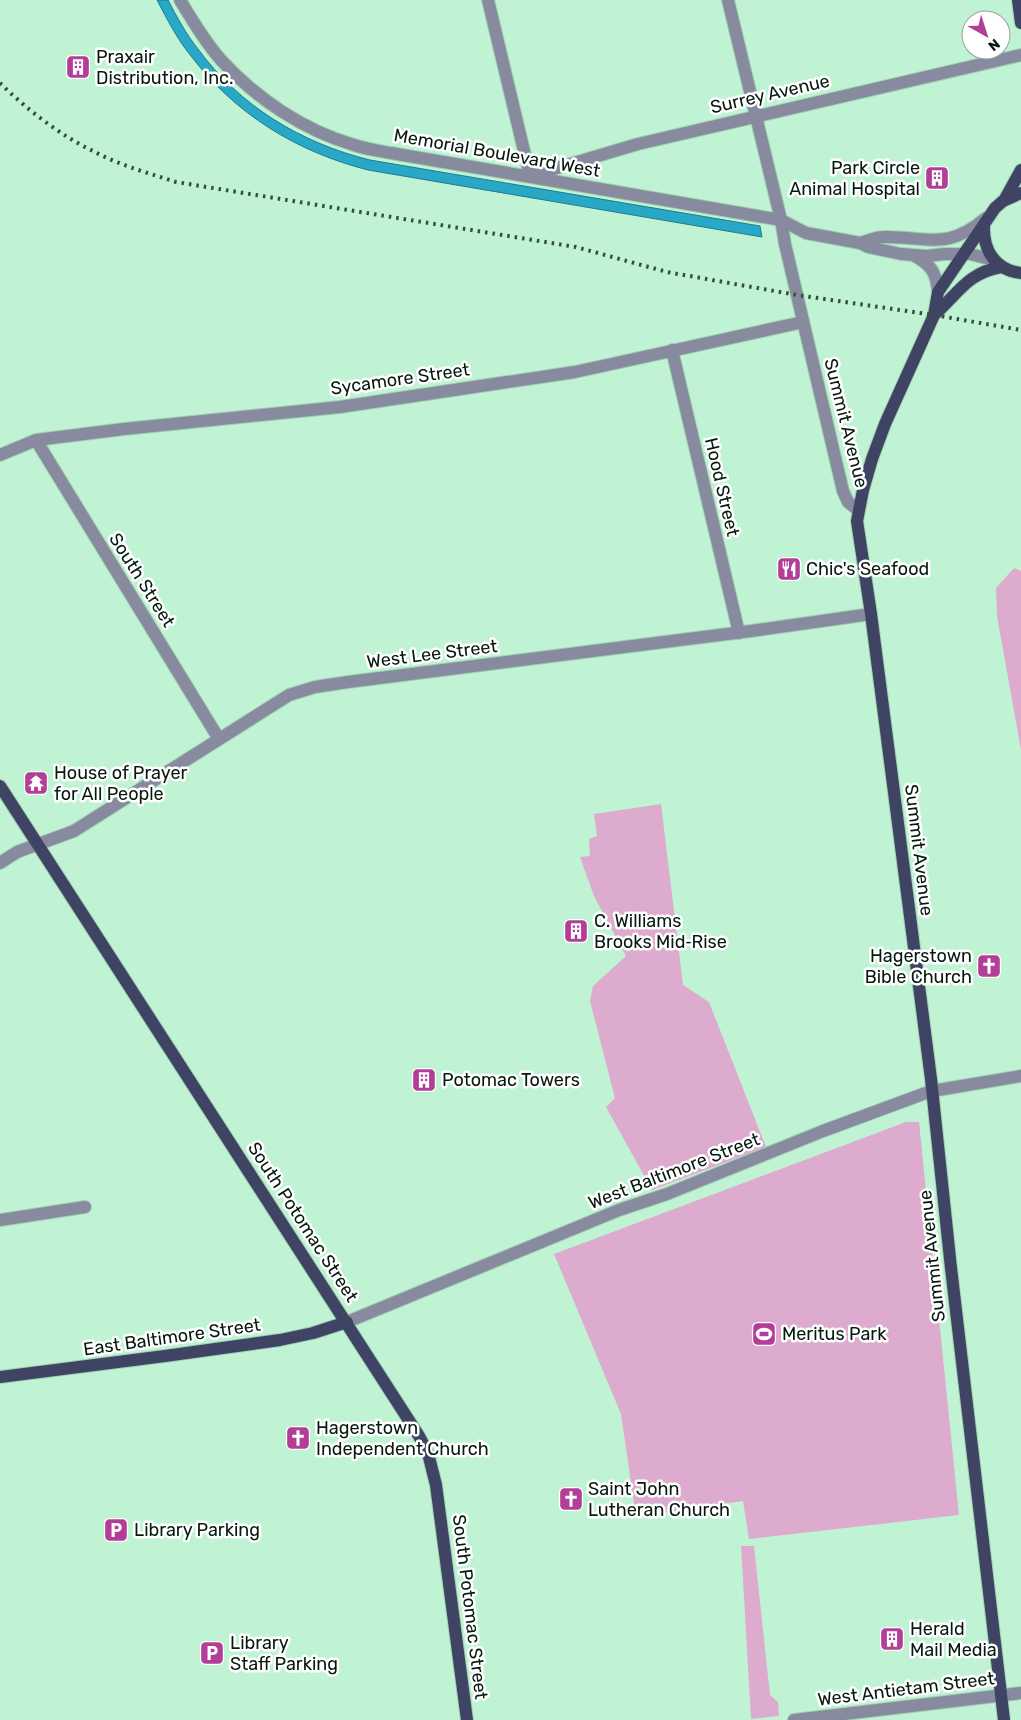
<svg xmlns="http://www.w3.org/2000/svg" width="1021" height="1720" font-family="Rubik,sans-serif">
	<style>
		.green { fill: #ddabcd }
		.water { fill: #29a7c6; stroke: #1e7c8f }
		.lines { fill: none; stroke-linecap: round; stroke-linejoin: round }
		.minor-casing { stroke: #a2d0b4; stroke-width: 14 }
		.major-casing { stroke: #a2d0b4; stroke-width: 14 }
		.minor { stroke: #888b9f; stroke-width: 12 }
		.major { stroke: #3f4364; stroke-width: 12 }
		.rail { stroke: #344f40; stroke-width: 4; stroke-dasharray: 2.5 5; stroke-linecap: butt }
		.labels { text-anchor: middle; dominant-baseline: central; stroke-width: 5; stroke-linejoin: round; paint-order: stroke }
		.poi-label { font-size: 18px; fill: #06190f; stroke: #fff; text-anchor: start }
		.street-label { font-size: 18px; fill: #06190f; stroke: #fff }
	</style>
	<rect width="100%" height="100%" fill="#c0f3d4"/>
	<path class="green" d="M 1014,568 L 1021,571 L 1021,750 L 997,616 L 996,588 Z
		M 661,804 L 683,985 L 709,1002 L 766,1147 L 652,1190 L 606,1107 L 615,1098 L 590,1001 L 593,986 L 626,956 L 594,896 L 580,857 L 590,856 L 589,839 L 597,836 L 594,814 Z
		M 906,1122 L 919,1122 L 959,1515 L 749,1539 L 743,1501 L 636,1517 L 621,1414 L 554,1254 Z
		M 741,1546 L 754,1546 L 770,1695 L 778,1702 L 779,1716 L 751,1719 Z"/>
	<path class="water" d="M 157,0 L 168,0 C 177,17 186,34 198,49 C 240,106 301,143 370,160 L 760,226 L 762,237 L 368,170 C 297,152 235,114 191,56 C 177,39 167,19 157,0 Z"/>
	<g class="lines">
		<defs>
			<path id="minor" d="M 180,0 C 192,20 205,42 221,60 C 257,99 303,130 354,145 C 366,149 379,151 391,153 L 781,220 L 806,233 L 860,243 L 868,247 L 901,254 L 926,256 L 945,254 L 970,254 L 994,260
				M 488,0 L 530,176 L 638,144 L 1021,55
				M 728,0 L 781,220 L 785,244 L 843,491 L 848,502 L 858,510
				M 860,243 C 867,241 876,237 883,237 C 928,236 945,252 986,218
				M 913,255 C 931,265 936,271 938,292
				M 672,350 L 739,633
				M 36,440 L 219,739
				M 0,455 L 36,440 L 124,429 L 340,407 L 575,372 L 803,322
				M 0,863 L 17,852 L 74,831 L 289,695 L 315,687 L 348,682 L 751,631 L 871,614
				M 0,1220 L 85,1207
				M 347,1322 L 619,1210 L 667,1194 L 823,1131 L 923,1094 L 932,1091 L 1021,1076
				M 794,1720 L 1021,1693"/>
			<path id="major" d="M 1018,0 L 1021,23
				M 1005,199 L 1021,170
				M 984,226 C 983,250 995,270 1021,273
				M 934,315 C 958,294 967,273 1001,267
				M 0,786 L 419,1436 L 428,1453 L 436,1485 L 467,1720
				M 0,1377 L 165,1356 L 280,1340 L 313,1333 L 347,1322
				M 1004,1720 L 951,1268 L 931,1079 L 871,614 L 857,521 L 863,490 L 872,459 L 885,424 L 934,315 L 938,292 L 995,208 L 1003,201 L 1021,193"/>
		</defs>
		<use href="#minor" class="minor-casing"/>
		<use href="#major" class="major-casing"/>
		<use href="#minor" class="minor"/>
		<use href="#major" class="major"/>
		<path class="rail" d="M 0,83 C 25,108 61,136 93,151 C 119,165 148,173 176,182 L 576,247 L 667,272 L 797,295 L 934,315 L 1021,330"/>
	</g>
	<defs>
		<symbol id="building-square" viewBox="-11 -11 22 22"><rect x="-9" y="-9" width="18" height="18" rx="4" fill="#b23e97" stroke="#fff"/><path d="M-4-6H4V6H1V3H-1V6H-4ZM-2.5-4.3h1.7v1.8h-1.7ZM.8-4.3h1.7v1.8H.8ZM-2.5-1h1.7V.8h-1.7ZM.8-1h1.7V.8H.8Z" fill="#fff"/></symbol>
		<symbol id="restaurant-square" viewBox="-11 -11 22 22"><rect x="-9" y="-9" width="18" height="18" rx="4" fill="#b23e97" stroke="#fff"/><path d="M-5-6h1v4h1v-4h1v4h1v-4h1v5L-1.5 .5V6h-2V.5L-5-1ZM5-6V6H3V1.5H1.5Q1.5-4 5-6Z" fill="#fff"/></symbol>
		<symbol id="temple-square" viewBox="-11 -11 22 22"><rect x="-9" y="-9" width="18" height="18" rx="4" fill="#b23e97" stroke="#fff"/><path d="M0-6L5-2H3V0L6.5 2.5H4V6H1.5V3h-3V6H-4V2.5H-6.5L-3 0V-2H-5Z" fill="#fff"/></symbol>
		<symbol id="church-square" viewBox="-11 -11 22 22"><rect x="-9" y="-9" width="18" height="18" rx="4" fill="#b23e97" stroke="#fff"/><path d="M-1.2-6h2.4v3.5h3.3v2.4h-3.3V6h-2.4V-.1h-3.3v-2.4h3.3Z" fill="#fff"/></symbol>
		<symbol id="stadium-square" viewBox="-11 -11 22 22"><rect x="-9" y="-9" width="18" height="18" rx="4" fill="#b23e97" stroke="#fff"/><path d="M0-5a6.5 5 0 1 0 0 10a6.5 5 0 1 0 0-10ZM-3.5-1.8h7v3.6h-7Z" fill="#fff"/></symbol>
		<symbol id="parking-square" viewBox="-11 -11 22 22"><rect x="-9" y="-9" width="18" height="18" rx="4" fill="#b23e97" stroke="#fff"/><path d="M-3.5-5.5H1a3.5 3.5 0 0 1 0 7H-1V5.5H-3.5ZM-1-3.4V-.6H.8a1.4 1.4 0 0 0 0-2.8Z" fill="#fff"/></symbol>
	</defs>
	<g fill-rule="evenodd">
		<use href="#building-square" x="64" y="53" width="28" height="28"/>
		<use href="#building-square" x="923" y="164" width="28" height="28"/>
		<use href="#restaurant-square" x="775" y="555" width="28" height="28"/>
		<use href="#temple-square" x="22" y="769" width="28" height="28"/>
		<use href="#building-square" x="562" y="917" width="28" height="28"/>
		<use href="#church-square" x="975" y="952" width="28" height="28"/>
		<use href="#building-square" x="410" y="1066" width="28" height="28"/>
		<use href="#stadium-square" x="750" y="1320" width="28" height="28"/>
		<use href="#church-square" x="284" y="1424" width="28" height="28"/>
		<use href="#church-square" x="557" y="1485" width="28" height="28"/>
		<use href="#parking-square" x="102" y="1516" width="28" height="28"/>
		<use href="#building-square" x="878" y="1625" width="28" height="28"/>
		<use href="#parking-square" x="198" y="1639" width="28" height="28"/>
	</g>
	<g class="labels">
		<g class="poi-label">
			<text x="96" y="57">Praxair<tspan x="96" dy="21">Distribution, Inc.</tspan></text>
			<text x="920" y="168" text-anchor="end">Park Circle<tspan x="920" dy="21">Animal Hospital</tspan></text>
			<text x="806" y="569">Chic's Seafood</text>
			<text x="54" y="773">House of Prayer<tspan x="54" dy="21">for All People</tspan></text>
			<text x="594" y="921">C. Williams<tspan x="594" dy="21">Brooks Mid‐Rise</tspan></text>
			<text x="972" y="956" text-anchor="end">Hagerstown<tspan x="972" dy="21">Bible Church</tspan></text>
			<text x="442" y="1080">Potomac Towers</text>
			<text x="782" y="1334">Meritus Park</text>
			<text x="316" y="1428">Hagerstown<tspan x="316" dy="21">Independent Church</tspan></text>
			<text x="588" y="1489">Saint John<tspan x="588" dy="21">Lutheran Church</tspan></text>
			<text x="134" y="1530">Library Parking</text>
			<text x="910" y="1629">Herald<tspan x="910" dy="21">Mail Media</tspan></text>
			<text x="230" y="1643">Library<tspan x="230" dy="21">Staff Parking</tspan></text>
		</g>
		<g class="street-label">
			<text transform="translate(770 94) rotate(-13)">Surrey Avenue</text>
			<text transform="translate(497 153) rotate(10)">Memorial Boulevard West</text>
			<text transform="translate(400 379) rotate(-8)">Sycamore Street</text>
			<text transform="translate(846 423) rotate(76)">Summit Avenue</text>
			<text transform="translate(722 487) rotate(77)">Hood Street</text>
			<text transform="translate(142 580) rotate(58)">South Street</text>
			<text transform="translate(432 654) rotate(-7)">West Lee Street</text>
			<text transform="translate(919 850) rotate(83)">Summit Avenue</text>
			<text transform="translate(674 1171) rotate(-21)">West Baltimore Street</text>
			<text transform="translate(303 1222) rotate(57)">South Potomac Street</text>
			<text transform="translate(932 1256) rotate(-96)">Summit Avenue</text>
			<text transform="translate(172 1337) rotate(-8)">East Baltimore Street</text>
			<text transform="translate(470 1607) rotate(83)">South Potomac Street</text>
			<text transform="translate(906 1689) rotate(-7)">West Antietam Street</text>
		</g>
	</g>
	<g transform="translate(986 35) rotate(141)"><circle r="24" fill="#ffffff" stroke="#9ba39f"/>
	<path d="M0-4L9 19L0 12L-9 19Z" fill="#b23e97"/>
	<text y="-8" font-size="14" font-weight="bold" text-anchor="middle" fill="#06190f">N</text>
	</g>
</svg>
